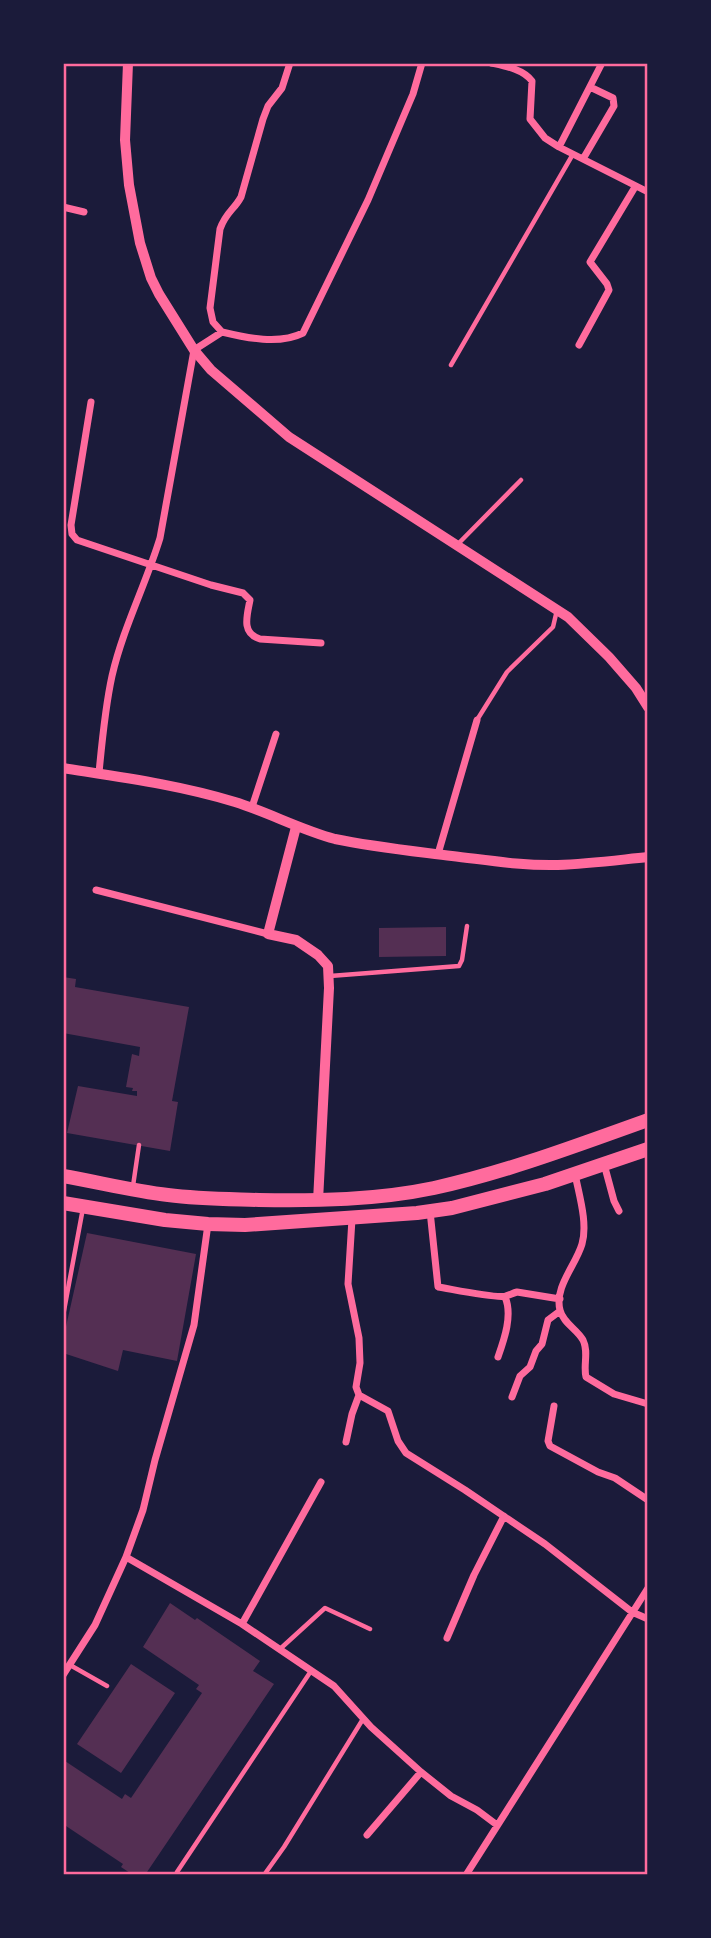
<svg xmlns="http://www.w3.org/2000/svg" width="711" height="1938" font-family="Mulish,sans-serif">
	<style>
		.building { fill: #542f53 }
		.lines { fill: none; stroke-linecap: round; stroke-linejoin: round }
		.service { stroke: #ff6b9d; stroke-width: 4.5 }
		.minor { stroke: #ff6b9d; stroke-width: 7 }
		.tertiary { stroke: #ff6b9d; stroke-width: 10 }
		.primary { stroke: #ff6b9d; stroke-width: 14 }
		.neatline { fill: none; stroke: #ff6b9d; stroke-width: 2.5 }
	</style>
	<rect width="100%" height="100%" fill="#1b1b3a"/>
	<path class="building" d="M 446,927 L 446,956 L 379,957 L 379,928 Z
		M 63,977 L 76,979 L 75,987 L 189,1007 L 172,1101 L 178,1102 L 170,1151 L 67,1133 L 78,1086 L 137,1096 L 137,1091 L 132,1091 L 133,1088 L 126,1087 L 132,1054 L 139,1056 L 140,1047 L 63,1033 Z
		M 87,1233 L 196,1254 L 177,1361 L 123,1350 L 118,1371 L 63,1353 L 63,1340 Z
		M 170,1603 L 195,1620 L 197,1618 L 260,1661 L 253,1671 L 274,1684 L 145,1875 L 133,1875 L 121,1867 L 123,1864 L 63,1824 L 63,1764 L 65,1761 L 122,1799 L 125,1794 L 131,1798 L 202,1693 L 196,1689 L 199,1685 L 143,1647 Z
		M 131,1664 L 175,1693 L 121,1773 L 77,1744 Z"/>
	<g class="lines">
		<path class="service" d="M 451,365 L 573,154
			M 457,545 L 521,480
			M 477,720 L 507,672 L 553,627 L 557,610
			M 330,976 L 459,966 L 462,960 L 467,926
			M 133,1186 L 139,1145
			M 63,1316 L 83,1208
			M 280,1649 L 325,1608 L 370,1629
			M 70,1665 L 107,1686
			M 177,1872 L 311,1671
			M 264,1875 L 284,1847 L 363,1719"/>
		<path class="minor" d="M 491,63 C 505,66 523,69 532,81 L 530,119 L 545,138 L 559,147 L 648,192
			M 559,147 L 602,63
			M 583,159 L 614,106 L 613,98 L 590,87
			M 63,207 L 84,212
			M 222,332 L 213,322 L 210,308 L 220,229 C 226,212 234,210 241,197 L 263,119 L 268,106 L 282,88 L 290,63
			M 579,345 L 609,290 L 607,284 L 590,262 L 635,187
			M 91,402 L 71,525 L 72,534 L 77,540 L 211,585 L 243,593 L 250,600 C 247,616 241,633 260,639 L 321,643
			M 99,773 C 102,741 105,708 112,676 C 123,628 146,584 160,538 L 194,350 L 222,332 C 247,338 279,345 303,333 L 368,200 L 413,94 L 422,63
			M 252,807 L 276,734
			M 438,854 L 477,720
			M 96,890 L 268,934
			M 604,1164 L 614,1201 L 619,1211
			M 575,1174 C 579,1195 588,1223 582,1244 C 576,1265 554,1287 560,1310 C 563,1323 577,1329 583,1340 C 589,1352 583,1365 586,1377 L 614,1394 L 648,1404
			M 430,1211 L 438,1287 C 451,1289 497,1299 506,1296 C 510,1295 513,1293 517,1292 L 560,1299
			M 208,1224 L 194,1325 L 155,1460 L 143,1510 L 126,1557 L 242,1624 L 334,1686 L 371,1727 L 421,1772 L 451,1796 L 477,1810 L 497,1825
			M 498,1357 C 504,1340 513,1315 505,1297
			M 359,1395 L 388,1411 L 398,1441 L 406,1453 L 465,1490 L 545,1544 L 632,1612 L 648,1619
			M 512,1397 L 520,1376 L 530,1367 L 536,1351 L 542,1344 L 548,1320 L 560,1311
			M 554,1406 L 548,1441 L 550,1446 L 598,1472 L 615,1478 L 648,1500
			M 346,1442 L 352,1414 L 359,1395 L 356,1387 L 360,1363 L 359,1338 L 348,1284 L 352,1219
			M 242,1624 L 321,1482
			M 447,1638 L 474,1575 L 504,1516
			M 63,1675 L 95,1625 L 126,1557
			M 367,1835 L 421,1772
			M 466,1875 L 648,1588"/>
		<path class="tertiary" d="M 128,63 L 125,140 L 129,185 L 140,243 L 151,278 L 159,294 L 194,350 L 211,370 L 289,437 L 568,617 L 609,657 L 636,688 L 648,707
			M 63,768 C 120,777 180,785 235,802 C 270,813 301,830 335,839 C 373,847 413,851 452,856 C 487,860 522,866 558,865 C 588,864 618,860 648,857
			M 296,827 L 268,934 L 296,940 L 318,955 L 328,966 L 329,988 L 318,1201"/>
		<path class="primary" d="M 63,1176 C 98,1182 133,1191 168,1195 C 198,1199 228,1199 259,1200 C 317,1201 377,1200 434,1188 C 507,1172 578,1145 648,1120
			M 63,1203 L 165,1220 L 208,1224 L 245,1225 L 417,1213 L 452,1208 L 545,1184 L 648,1149"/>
	</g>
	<rect width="711" height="1938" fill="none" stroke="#1b1b3a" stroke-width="130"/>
	<rect x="65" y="65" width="581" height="1808" class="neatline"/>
</svg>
